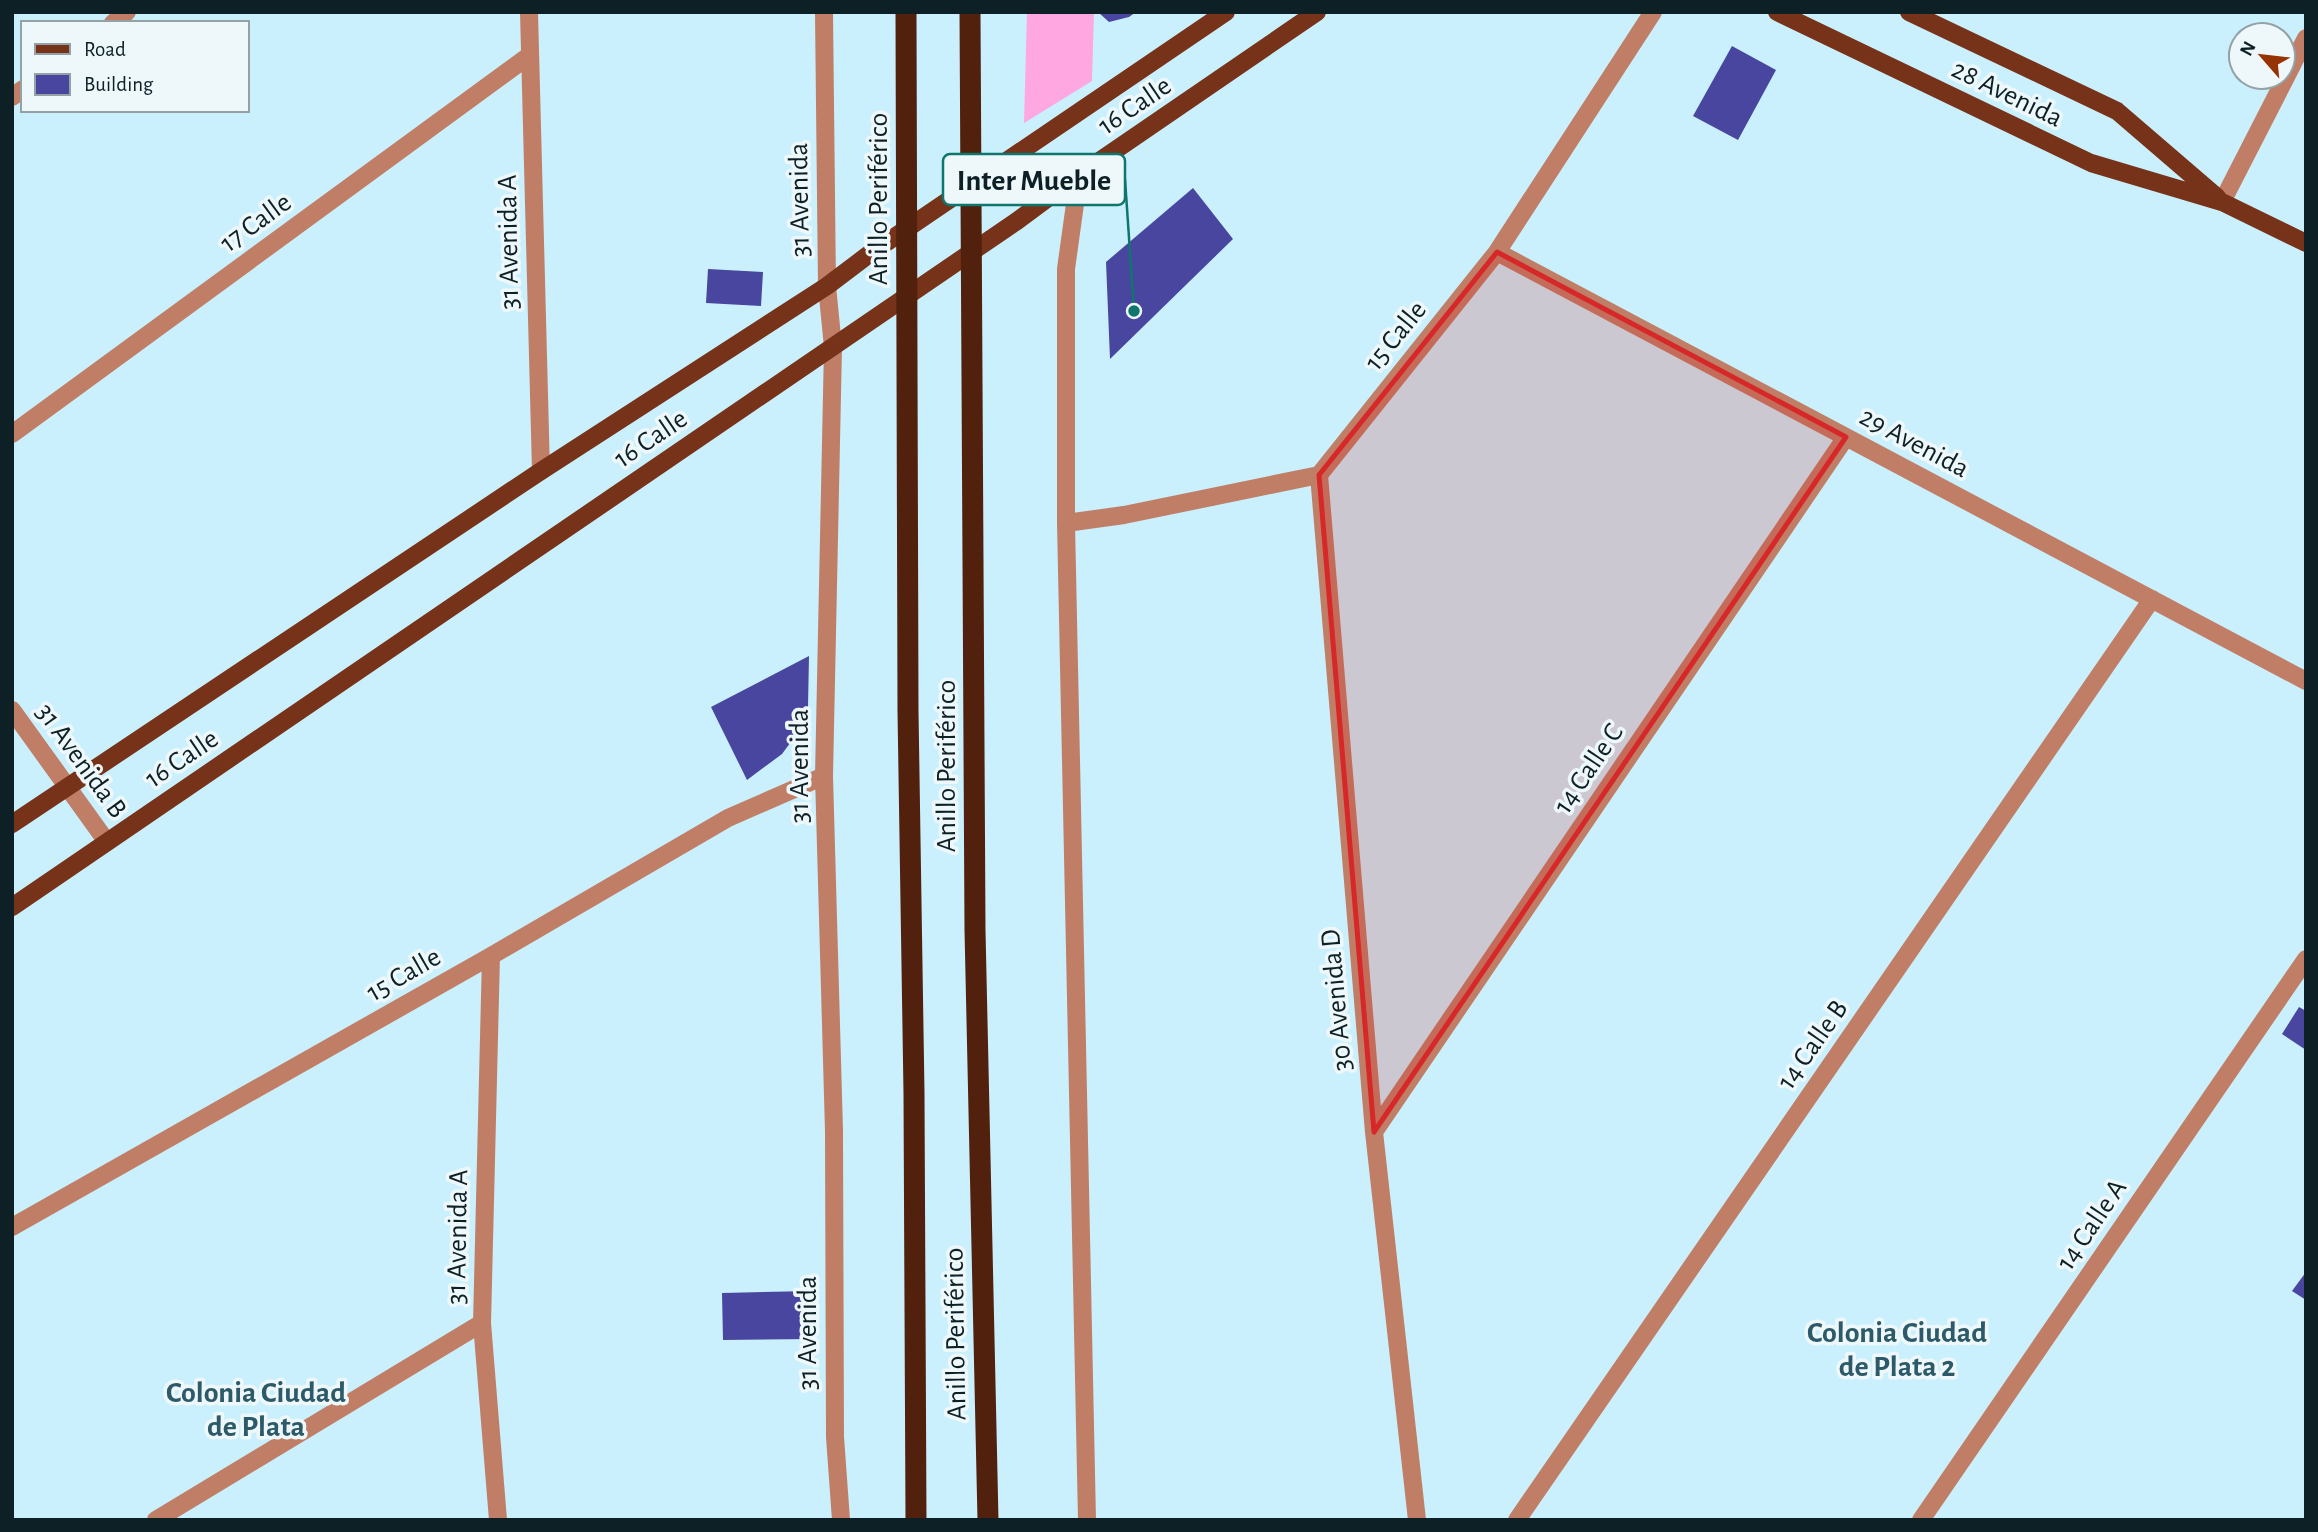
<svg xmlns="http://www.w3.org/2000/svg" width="2318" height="1532" font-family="'Alegreya Sans',sans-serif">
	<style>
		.green { fill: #fea7e0 }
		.building { fill: #49469f }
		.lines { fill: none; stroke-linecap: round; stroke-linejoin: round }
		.minor { stroke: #c07e66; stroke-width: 18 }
		.major { stroke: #763319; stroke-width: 18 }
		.highway { stroke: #52210d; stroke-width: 21 }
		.marked { fill: #d62828; fill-opacity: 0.2; stroke: #d62828; stroke-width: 5; stroke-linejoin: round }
		.labels { text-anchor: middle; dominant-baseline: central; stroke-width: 7; stroke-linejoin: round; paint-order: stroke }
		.street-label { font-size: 28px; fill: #0d2026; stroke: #eef8fb }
		.neighbourhood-label { font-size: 30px; font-weight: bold; fill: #2d5a68; stroke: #eef8fb }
		.leader { fill: none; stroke: #0f766e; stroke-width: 2.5 }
		.callout-dot { fill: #0f766e; stroke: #eef8fb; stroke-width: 2.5 }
		.callout { fill: #eef8fb; stroke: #0f766e; stroke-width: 2.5 }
		.callout-label { font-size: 30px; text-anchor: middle; font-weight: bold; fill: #0d2026 }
	</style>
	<rect width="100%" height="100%" fill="#caf0fd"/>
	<path class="green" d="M 1027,12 L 1094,12 L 1092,81 L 1024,123 Z"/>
	<path class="building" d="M 1098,12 L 1136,12 L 1129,17 L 1109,22 Z
		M 1732,46 L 1776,70 L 1738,140 L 1693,116 Z
		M 1193,188 L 1233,239 L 1110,359 L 1106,262 Z
		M 708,269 L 763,272 L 761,306 L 706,303 Z
		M 809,656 L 808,707 L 799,731 L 782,754 L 747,780 L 711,707 Z
		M 2299,1007 L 2306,1011 L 2306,1050 L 2282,1034 Z
		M 2306,1272 L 2306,1300 L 2292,1291 Z
		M 812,1291 L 813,1339 L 723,1340 L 722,1293 Z"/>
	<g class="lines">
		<path class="minor" d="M 529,12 L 541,471
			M 824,12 L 827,286 L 833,347 L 824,776 L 834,1131 L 835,1437 L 841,1520
			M 113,23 L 127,12
			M 12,97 L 23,89
			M 1079,175 L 1066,269 L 1066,523 L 1087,1520
			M 2222,202 L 2306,38
			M 1497,252 L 2306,681
			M 12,434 L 530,55
			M 1319,475 L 1374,1132 L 1417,1520
			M 1066,523 L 1124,515 L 1319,475 L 1497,252 L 1653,12
			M 12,710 L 107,842
			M 491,956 L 482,1323 L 498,1520
			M 1374,1132 L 1846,437
			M 12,1227 L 491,956 L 728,818 L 824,776
			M 156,1520 L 482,1323
			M 1517,1520 L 2152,599
			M 1921,1520 L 2306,959"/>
		<path class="major" d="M 1777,12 L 2091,163 L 2222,202 L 2306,243
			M 1909,12 L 2117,111 L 2217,197
			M 12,824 L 541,471 L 827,286 L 868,255 L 1226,12
			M 12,907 L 1017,221 L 1079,175 L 1317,12"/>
		<path class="highway" d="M 906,12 L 908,711 L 914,1093 L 916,1520
			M 970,12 L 975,930 L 988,1520"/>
	</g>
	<path class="marked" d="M 1497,252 L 1846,437 L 1374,1132 L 1319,475 Z"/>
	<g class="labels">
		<g class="street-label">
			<text transform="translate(2007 94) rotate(26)">28 Avenida</text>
			<text transform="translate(1135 106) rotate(-34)">16 Calle</text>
			<text transform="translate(879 199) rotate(-90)">Anillo Periférico</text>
			<text transform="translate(800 200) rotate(-91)">31 Avenida</text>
			<text transform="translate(256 223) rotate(-36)">17 Calle</text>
			<text transform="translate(509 242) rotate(-91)">31 Avenida A</text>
			<text transform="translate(1396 336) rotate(-51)">15 Calle</text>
			<text transform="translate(651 439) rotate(-34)">16 Calle</text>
			<text transform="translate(1914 443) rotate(28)">29 Avenida</text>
			<text transform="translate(182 759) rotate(-34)">16 Calle</text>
			<text transform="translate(81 761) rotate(54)">31 Avenida B</text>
			<text transform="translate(800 766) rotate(-90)">31 Avenida</text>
			<text transform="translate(947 766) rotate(-90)">Anillo Periférico</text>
			<text transform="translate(1589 769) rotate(-56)">14 Calle C</text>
			<text transform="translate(404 975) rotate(-30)">15 Calle</text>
			<text transform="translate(1337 1000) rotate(-95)">30 Avenida D</text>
			<text transform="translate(1813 1045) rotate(-55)">14 Calle B</text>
			<text transform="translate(2092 1225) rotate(-56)">14 Calle A</text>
			<text transform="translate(458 1237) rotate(-89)">31 Avenida A</text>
			<text transform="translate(808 1333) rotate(-90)">31 Avenida</text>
			<text transform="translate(956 1334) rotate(-91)">Anillo Periférico</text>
		</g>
		<g class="neighbourhood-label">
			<text x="1897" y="1333">Colonia Ciudad<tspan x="1897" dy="34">de Plata 2</tspan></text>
			<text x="256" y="1393">Colonia Ciudad<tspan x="256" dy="34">de Plata</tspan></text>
		</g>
	</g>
	<path class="leader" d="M1134 311L1125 179"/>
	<circle class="callout-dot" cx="1134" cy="311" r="7"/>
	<rect class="callout" x="943" y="154" width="182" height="51" rx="7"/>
	<g class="callout-label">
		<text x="1034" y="190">Inter Mueble</text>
	</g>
	<rect width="2318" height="1532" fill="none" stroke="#0d2026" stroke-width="28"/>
	<rect x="21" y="21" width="228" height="91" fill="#eef8fb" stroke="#94a2a6" stroke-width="2"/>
	<rect x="35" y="44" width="35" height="10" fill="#763319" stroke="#94a2a6" stroke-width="2"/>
	<text x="84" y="56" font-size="21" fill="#0d2026">Road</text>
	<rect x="35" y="74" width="35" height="21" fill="#49469f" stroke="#94a2a6" stroke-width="2"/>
	<text x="84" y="91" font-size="21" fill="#0d2026">Building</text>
	<g transform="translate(2262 56) rotate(298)"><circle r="33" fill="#eef8fb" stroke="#94a2a6" stroke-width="2"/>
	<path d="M0-5L12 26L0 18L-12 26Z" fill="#973300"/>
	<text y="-10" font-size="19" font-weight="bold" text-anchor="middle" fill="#0d2026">N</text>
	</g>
</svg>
